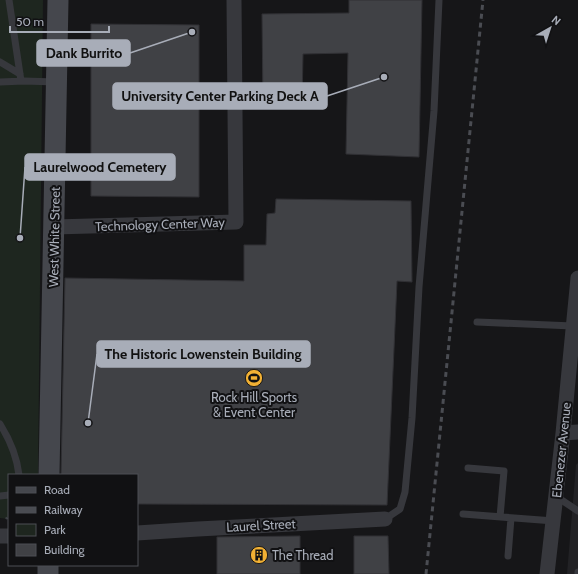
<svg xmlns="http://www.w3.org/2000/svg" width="578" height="574" font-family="Cabin,sans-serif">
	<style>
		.built { fill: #222225 }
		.green { fill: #1e261f }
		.building { fill: #404145; stroke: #303034 }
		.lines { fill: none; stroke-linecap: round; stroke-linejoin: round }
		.path { stroke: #3d3f44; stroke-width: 2.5; stroke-dasharray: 2 3; stroke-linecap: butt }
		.lane { stroke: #37383d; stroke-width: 7 }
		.street { stroke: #37383d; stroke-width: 15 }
		.secondary { stroke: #45474d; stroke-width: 21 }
		.rail { stroke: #4a4c52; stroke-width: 3; stroke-dasharray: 5 4; stroke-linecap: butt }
		.labels { text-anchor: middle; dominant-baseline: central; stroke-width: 4; stroke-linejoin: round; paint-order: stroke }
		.street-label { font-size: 13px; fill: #a8adb8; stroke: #111113 }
		.poi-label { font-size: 13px; fill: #a8adb8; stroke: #111113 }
		.leader { fill: none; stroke: #a8adb8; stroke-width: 1.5 }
		.callout-dot { fill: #a8adb8; stroke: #111113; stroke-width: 1.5 }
		.callout { fill: #a8adb8; stroke: #a8adb8; stroke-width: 1.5 }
		.callout-label { font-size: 14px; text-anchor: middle; font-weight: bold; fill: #111 }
	</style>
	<rect width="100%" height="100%" fill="#161618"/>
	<path class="built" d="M 578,463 L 578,574 L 567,574 L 576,465 Z"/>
	<path class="green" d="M 0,0 L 43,0 L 38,475 L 9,475 L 9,519 L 0,518 Z"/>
	<path class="building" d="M 349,0 L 422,0 L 419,157 L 346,154 L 348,53 L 303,54 L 302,103 L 263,103 L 262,14 L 349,13 Z
		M 91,24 L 199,25 L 199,197 L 91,196 Z
		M 276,199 L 411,201 L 412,282 L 397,281 L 387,505 L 137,504 L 137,475 L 61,475 L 65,278 L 244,281 L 244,245 L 266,245 L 267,214 L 275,213 Z
		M 300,536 L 300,574 L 217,574 L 217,537 Z
		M 354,536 L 388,536 L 389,574 L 354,574 Z"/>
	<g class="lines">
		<path class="path" d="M 6,519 L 9,515"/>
		<path class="lane" d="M 9,0 L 21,81
			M 0,62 L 20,74
			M 0,82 L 24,81 L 56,82
			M 477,322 L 573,326
			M 0,424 C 10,440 17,457 19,475
			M 468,468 L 504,471 L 500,517
			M 0,496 L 9,495
			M 557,497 L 578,511
			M 463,514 L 554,521
			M 385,519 L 400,509 L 405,492 L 412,418 L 419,287 L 434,111 L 439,0
			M 508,556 L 511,518
			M 578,574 L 578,572"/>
		<path class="street" d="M 54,227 L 236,222 L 234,0
			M 563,433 L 578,432
			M 137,533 L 198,529 L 385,519
			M 0,536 L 9,536
			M 547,574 L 563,433 L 578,278"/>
		<path class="secondary" d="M 49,475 L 58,0
			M 48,565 L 48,574"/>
		<path class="rail" d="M 426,574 L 483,0"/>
	</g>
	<defs>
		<symbol id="stadium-disc" viewBox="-11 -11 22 22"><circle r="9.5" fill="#f2b134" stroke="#111113"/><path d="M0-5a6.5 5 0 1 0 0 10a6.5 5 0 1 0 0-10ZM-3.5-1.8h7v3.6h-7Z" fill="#111"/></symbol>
		<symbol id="building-disc" viewBox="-11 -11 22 22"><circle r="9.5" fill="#f2b134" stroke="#111113"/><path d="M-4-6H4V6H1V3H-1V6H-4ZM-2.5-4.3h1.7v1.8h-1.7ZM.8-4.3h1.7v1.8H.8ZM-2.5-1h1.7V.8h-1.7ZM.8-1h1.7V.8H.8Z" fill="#111"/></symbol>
	</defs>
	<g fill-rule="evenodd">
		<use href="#stadium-disc" x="244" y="368" width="20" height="20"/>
		<use href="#building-disc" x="249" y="545" width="20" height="20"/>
	</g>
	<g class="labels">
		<g class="street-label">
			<text transform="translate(160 224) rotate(-2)">Technology Center Way</text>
			<text transform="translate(54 237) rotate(-89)">West White Street</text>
			<text transform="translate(561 450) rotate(-84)">Ebenezer Avenue</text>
			<text transform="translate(261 525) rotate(-3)">Laurel Street</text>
		</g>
		<g class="poi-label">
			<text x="254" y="397">Rock Hill Sports<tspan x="254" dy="15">&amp; Event Center</tspan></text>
			<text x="272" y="555" text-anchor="start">The Thread</text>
		</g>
	</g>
	<path class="leader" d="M192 32L130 53M384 77L327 96M20 238L25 167M88 423L97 354"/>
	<g class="callout-dot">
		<circle cx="192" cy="32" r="4"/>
		<circle cx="384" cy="77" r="4"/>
		<circle cx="20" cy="238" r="4"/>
		<circle cx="88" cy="423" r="4"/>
	</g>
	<g class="callout">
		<rect x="37" y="40" width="93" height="26" rx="4"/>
		<rect x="113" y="83" width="214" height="26" rx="4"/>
		<rect x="25" y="154" width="150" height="26" rx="4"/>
		<rect x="97" y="341" width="213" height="26" rx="4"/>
	</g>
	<g class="callout-label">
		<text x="84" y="58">Dank Burrito</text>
		<text x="220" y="101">University Center Parking Deck A</text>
		<text x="100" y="172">Laurelwood Cemetery</text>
		<text x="203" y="359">The Historic Lowenstein Building</text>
	</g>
	<rect x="8" y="474" width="130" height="92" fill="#111113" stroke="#4d4f55"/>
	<rect x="16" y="487" width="20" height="6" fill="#45474d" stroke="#4d4f55"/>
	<text x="44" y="494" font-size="12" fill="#a8adb8">Road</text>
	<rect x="16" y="507" width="20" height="6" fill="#4a4c52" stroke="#4d4f55"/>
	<text x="44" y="514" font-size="12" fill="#a8adb8">Railway</text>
	<rect x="16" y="524" width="20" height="12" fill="#1e261f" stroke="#4d4f55"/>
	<text x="44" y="534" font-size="12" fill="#a8adb8">Park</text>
	<rect x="16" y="544" width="20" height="12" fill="#404145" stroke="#4d4f55"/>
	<text x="44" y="554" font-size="12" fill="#a8adb8">Building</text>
	<g transform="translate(550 28) rotate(39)" stroke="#111113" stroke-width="3" paint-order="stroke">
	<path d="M0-3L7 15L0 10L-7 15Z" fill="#a8adb8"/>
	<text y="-6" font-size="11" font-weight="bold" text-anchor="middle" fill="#a8adb8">N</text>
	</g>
	<path d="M10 26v6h99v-6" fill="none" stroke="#a8adb8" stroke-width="2"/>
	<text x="16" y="26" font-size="12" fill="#a8adb8" stroke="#111113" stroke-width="3" paint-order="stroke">50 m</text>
</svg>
